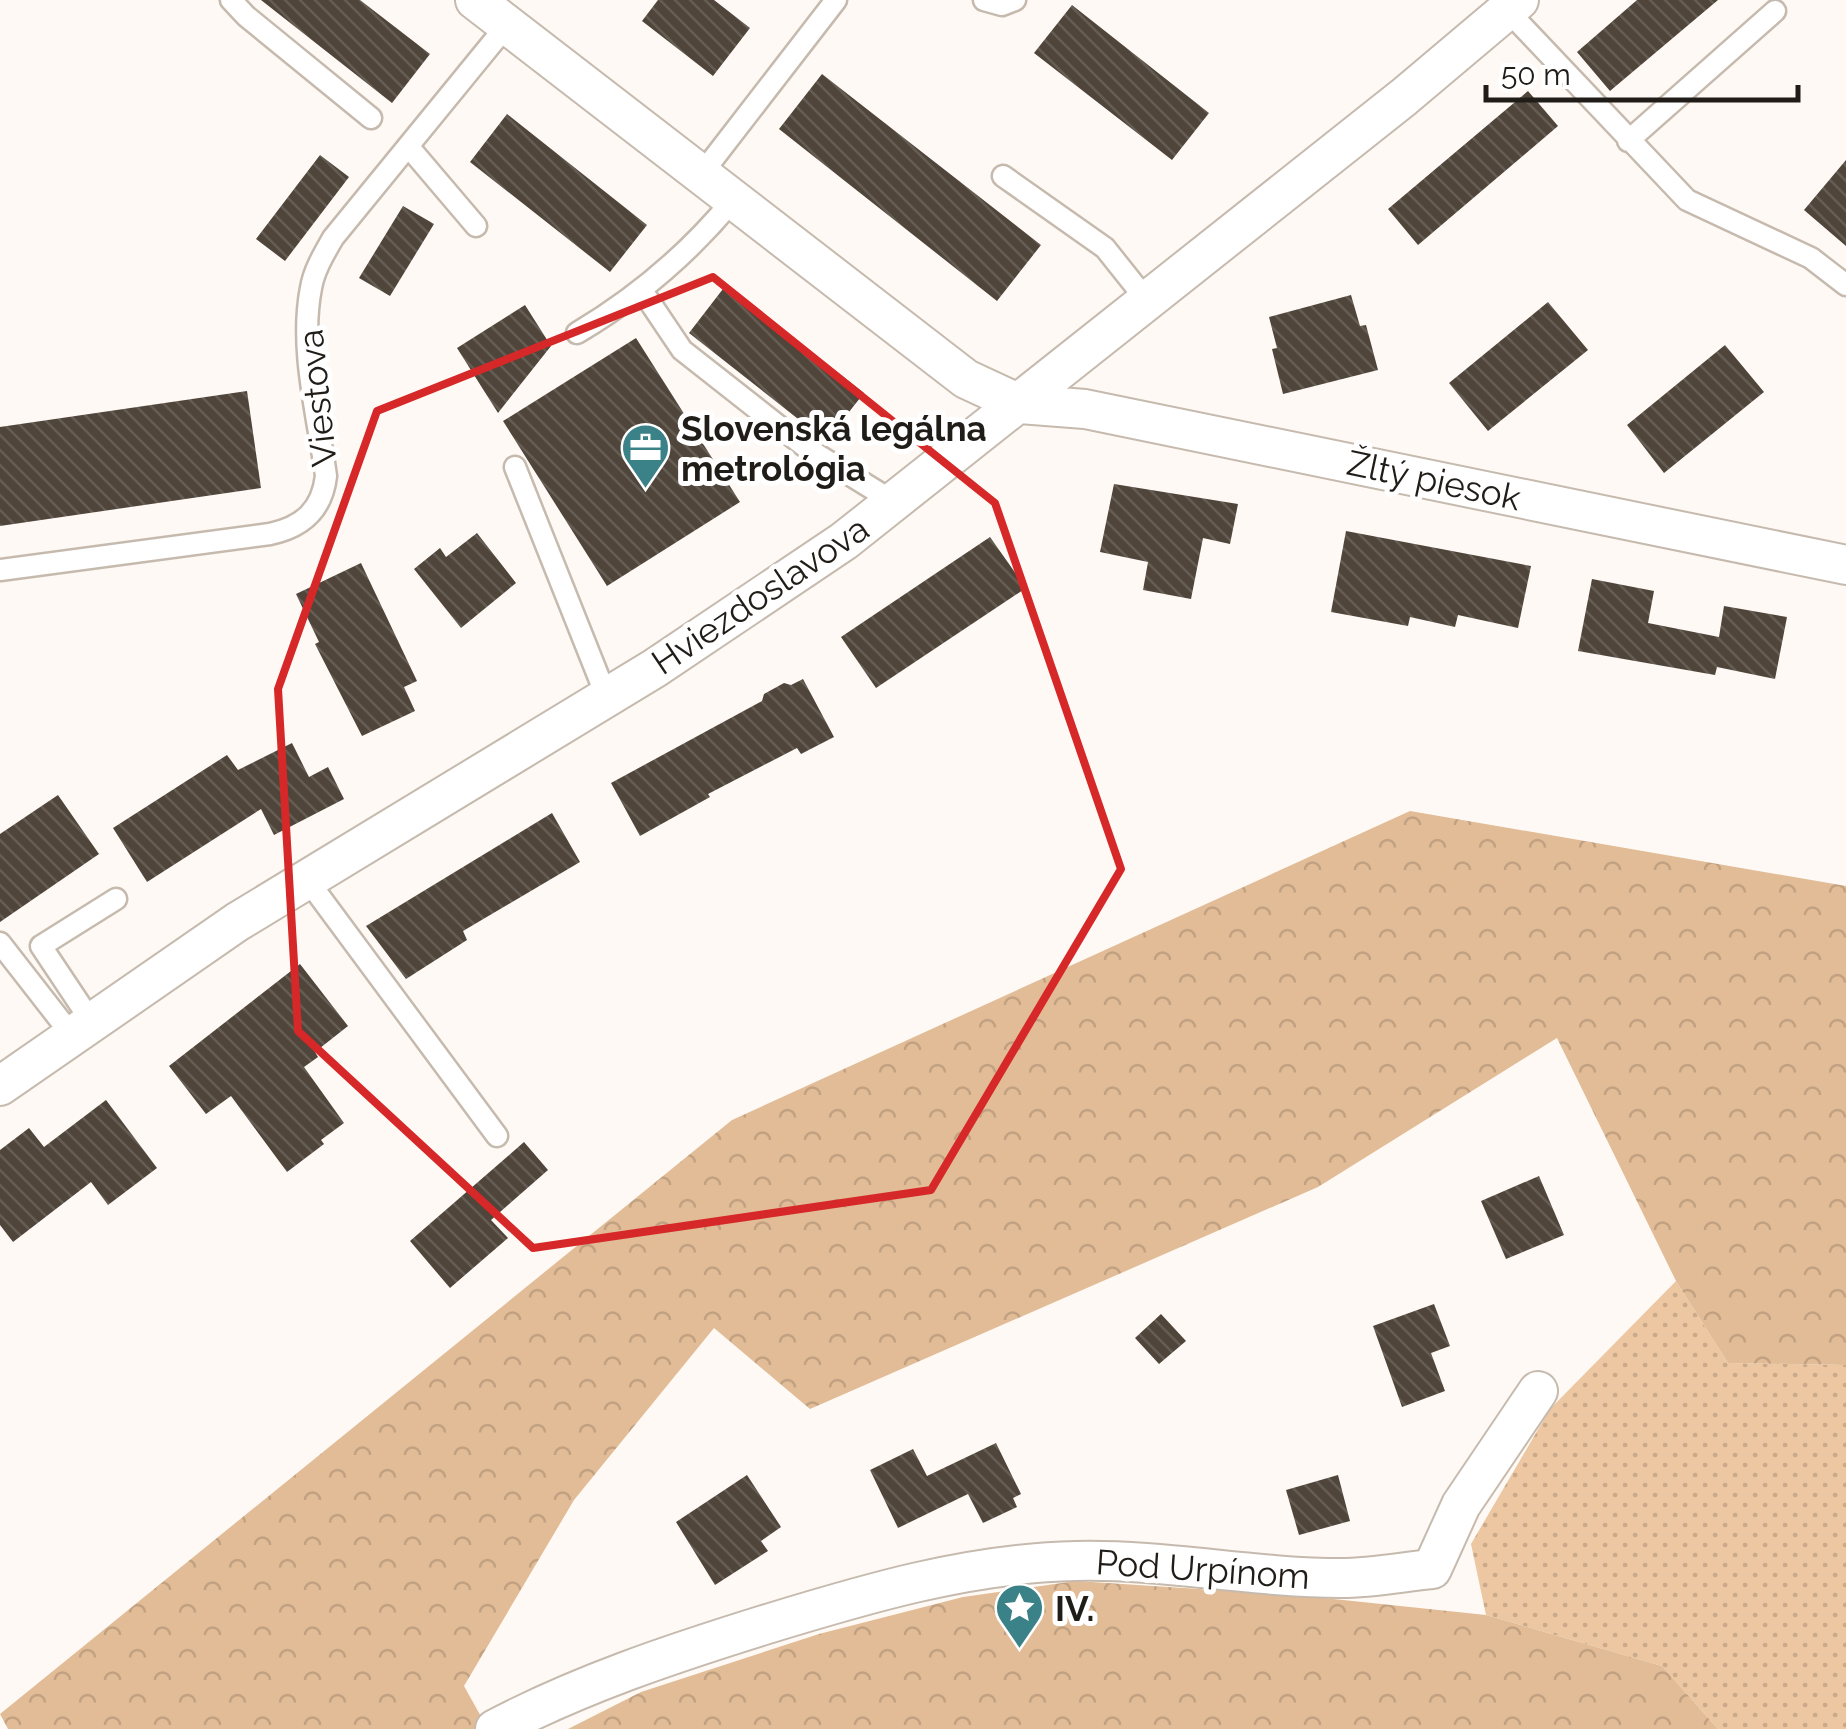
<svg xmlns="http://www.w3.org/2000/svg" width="1846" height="1729" font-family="Raleway,sans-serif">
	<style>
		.grass { fill: url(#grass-dots) }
		.forest { fill: url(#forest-crowns) }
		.building { fill: url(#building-back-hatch) }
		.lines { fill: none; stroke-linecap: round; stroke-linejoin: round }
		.lane-casing { stroke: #c6baae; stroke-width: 25 }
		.street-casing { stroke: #c6baae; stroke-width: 42 }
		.lane { stroke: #fff; stroke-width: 20 }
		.street { stroke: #fff; stroke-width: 38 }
		.marked { fill: none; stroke: #d62828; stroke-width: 8; stroke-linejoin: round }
		.labels { text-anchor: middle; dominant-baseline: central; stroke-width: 10; stroke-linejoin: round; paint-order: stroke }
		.street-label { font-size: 35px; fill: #201c18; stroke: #fff }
		.poi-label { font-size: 35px; font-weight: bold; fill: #201c18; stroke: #fff; text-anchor: start }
	</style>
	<defs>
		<pattern id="grass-dots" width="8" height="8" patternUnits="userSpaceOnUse" patternTransform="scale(2.5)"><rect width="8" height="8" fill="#ecc7a1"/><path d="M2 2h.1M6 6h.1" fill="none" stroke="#caaa8a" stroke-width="1.8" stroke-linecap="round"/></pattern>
		<pattern id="forest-crowns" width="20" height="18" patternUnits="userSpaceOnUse" patternTransform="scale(2.5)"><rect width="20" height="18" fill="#e1bc96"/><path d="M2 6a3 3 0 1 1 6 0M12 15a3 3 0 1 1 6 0" fill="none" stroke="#c1a181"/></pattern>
		<pattern id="building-back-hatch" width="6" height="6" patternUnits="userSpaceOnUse" patternTransform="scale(2.5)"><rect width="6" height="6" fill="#4f453b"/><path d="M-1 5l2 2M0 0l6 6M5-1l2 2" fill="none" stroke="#655d54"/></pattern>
	</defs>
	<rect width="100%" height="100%" fill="#fef9f4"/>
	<path class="grass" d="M 1676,1281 L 1728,1363 L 1846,1365 L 1846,1729 L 1718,1729 L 1662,1666 L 1486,1615 L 1471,1544 L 1550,1409 Z"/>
	<path class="forest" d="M 1410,811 L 1846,886 L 1846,1365 L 1728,1363 L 1676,1281 L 1557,1038 L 1318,1187 L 810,1409 L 714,1328 L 574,1500 L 464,1686 L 488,1729 L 8,1729 L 0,1714 L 732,1120 Z
		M 1076,1581 L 1305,1596 L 1486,1615 L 1662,1666 L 1718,1729 L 568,1729 L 641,1692 L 819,1634 L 963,1597 Z"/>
	<path class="building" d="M 261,0 L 360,0 L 430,54 L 392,103 Z
		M 658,0 L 714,0 L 750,28 L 713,76 L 642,21 Z
		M 1637,0 L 1718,0 L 1610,91 L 1577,52 Z
		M 1072,5 L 1209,113 L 1172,160 L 1034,53 Z
		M 822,74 L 1041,245 L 997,301 L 779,129 Z
		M 1528,91 L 1558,126 L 1418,245 L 1388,209 Z
		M 507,114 L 647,225 L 610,272 L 470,162 Z
		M 320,155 L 349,177 L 285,261 L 256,239 Z
		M 1846,160 L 1846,246 L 1804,210 Z
		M 403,206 L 434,224 L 390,296 L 359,278 Z
		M 726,285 L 864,393 L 826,441 L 689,333 Z
		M 1351,295 L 1360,326 L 1366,325 L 1378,370 L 1283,394 L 1272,349 L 1277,348 L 1269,317 Z
		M 1548,302 L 1588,350 L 1488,431 L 1449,383 Z
		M 525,305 L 551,346 L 498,413 L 457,348 Z
		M 636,338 L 740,502 L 607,586 L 503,421 Z
		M 1725,345 L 1764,392 L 1664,473 L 1627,425 Z
		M 247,391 L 261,488 L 0,526 L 0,427 Z
		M 1114,484 L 1238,504 L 1230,544 L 1203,538 L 1191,599 L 1143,590 L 1148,562 L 1100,552 Z
		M 1346,531 L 1531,566 L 1518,628 L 1458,615 L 1455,627 L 1410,617 L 1408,626 L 1331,612 Z
		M 477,533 L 516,583 L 461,628 L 414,569 L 440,548 L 446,557 Z
		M 990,537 L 1026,588 L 876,688 L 841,637 Z
		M 361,563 L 417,681 L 404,687 L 415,711 L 362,736 L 315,644 L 319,642 L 296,594 Z
		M 1592,579 L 1654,591 L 1648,623 L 1719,637 L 1724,606 L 1787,617 L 1775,679 L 1717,667 L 1715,675 L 1578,651 Z
		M 803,679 L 834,737 L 801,754 L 797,748 L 708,794 L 710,797 L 640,836 L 611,783 L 762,701 L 764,694 L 784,683 L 791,685 Z
		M 292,743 L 309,777 L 328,767 L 344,799 L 274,835 L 261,809 L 147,882 L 113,828 L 227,755 L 238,770 Z
		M 58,795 L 99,854 L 0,922 L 0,834 Z
		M 552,813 L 580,862 L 463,931 L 467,940 L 406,979 L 366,926 Z
		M 300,964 L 348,1026 L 315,1052 L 318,1057 L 304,1067 L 344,1123 L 321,1140 L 324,1144 L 287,1172 L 231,1096 L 206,1114 L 169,1066 Z
		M 106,1100 L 157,1168 L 108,1205 L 91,1182 L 13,1242 L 0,1225 L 0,1150 L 29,1128 L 44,1147 Z
		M 524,1142 L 548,1170 L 491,1220 L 508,1238 L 450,1288 L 410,1241 Z
		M 1539,1176 L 1564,1235 L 1506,1259 L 1481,1201 Z
		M 1434,1304 L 1450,1346 L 1431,1353 L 1445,1391 L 1402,1407 L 1373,1326 Z
		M 1161,1314 L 1186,1341 L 1159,1364 L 1135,1338 Z
		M 996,1443 L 1021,1494 L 1013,1498 L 1017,1507 L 983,1523 L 968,1494 L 898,1528 L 870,1470 L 913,1449 L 927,1476 Z
		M 747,1475 L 781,1527 L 761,1541 L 768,1551 L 715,1585 L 676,1522 Z
		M 1338,1475 L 1350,1521 L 1299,1535 L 1286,1490 Z"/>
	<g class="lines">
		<defs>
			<path id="lane" d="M 231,0 L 246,16 L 371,118
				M 984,0 L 1002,5 L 1015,0
				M 1507,10 L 1687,200 L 1811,258 L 1846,285
				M 1628,141 L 1775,11
				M 408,146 L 476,226
				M 700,176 L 836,0
				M 1003,176 L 1105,248 L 1148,302
				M 641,289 L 682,350 L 808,449 L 894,502
				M 577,333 C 636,298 689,253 732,201
				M 515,467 L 607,698
				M 0,570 L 270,534 C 303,527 322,510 326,476 C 318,417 299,348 311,288 C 314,270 324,254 333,238 L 507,25
				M 306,878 L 497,1136
				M 0,943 L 71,1034
				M 91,1021 L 41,946 L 116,899"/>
			<path id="street" d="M 475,0 L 966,379 L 1020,404 L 1085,409 L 1846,565
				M 0,1086 L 237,922 L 655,668 L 844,541 L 1404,97 L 1519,0
				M 495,1729 C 581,1684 671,1654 764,1625 C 865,1594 969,1563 1076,1561 C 1165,1559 1253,1578 1341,1578 C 1372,1578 1402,1572 1432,1569 L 1461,1505 L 1538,1391"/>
		</defs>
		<use href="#lane" class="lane-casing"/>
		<use href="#street" class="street-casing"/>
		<use href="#lane" class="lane"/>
		<use href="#street" class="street"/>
	</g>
	<path class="marked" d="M 713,277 L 995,503 L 1121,869 L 931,1190 L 533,1248 L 298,1031 L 278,689 L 377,411 Z"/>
	<defs>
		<symbol id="office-pin" viewBox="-11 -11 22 30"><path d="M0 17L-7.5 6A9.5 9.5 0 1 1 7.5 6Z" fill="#3a8288" stroke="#fff"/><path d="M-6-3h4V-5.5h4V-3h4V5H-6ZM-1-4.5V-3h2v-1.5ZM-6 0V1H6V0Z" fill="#fff"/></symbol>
		<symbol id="sight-pin" viewBox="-11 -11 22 30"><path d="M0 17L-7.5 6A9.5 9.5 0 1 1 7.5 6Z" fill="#3a8288" stroke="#fff"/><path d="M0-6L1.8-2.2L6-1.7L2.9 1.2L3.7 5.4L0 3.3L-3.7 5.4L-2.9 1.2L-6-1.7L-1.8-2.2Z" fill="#fff"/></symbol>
	</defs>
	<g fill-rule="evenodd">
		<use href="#office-pin" x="618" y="420" width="55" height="75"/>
		<use href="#sight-pin" x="992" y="1580" width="55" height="75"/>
	</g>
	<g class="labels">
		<g class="street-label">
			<text transform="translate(317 398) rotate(-96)">Viestova</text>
			<text transform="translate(1434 480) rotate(12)">Žltý piesok</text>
			<text transform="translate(760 595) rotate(-34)">Hviezdoslavova</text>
			<text transform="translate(1203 1569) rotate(4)">Pod Urpínom</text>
		</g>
		<g class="poi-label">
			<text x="681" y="428">Slovenská legálna<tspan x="681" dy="40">metrológia</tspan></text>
			<text x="1055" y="1608">IV.</text>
		</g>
	</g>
	<path d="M1486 85v15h312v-15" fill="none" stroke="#201c18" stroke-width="5"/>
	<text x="1501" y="85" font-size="30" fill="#201c18" stroke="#ffffff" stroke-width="8" paint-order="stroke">50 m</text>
</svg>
